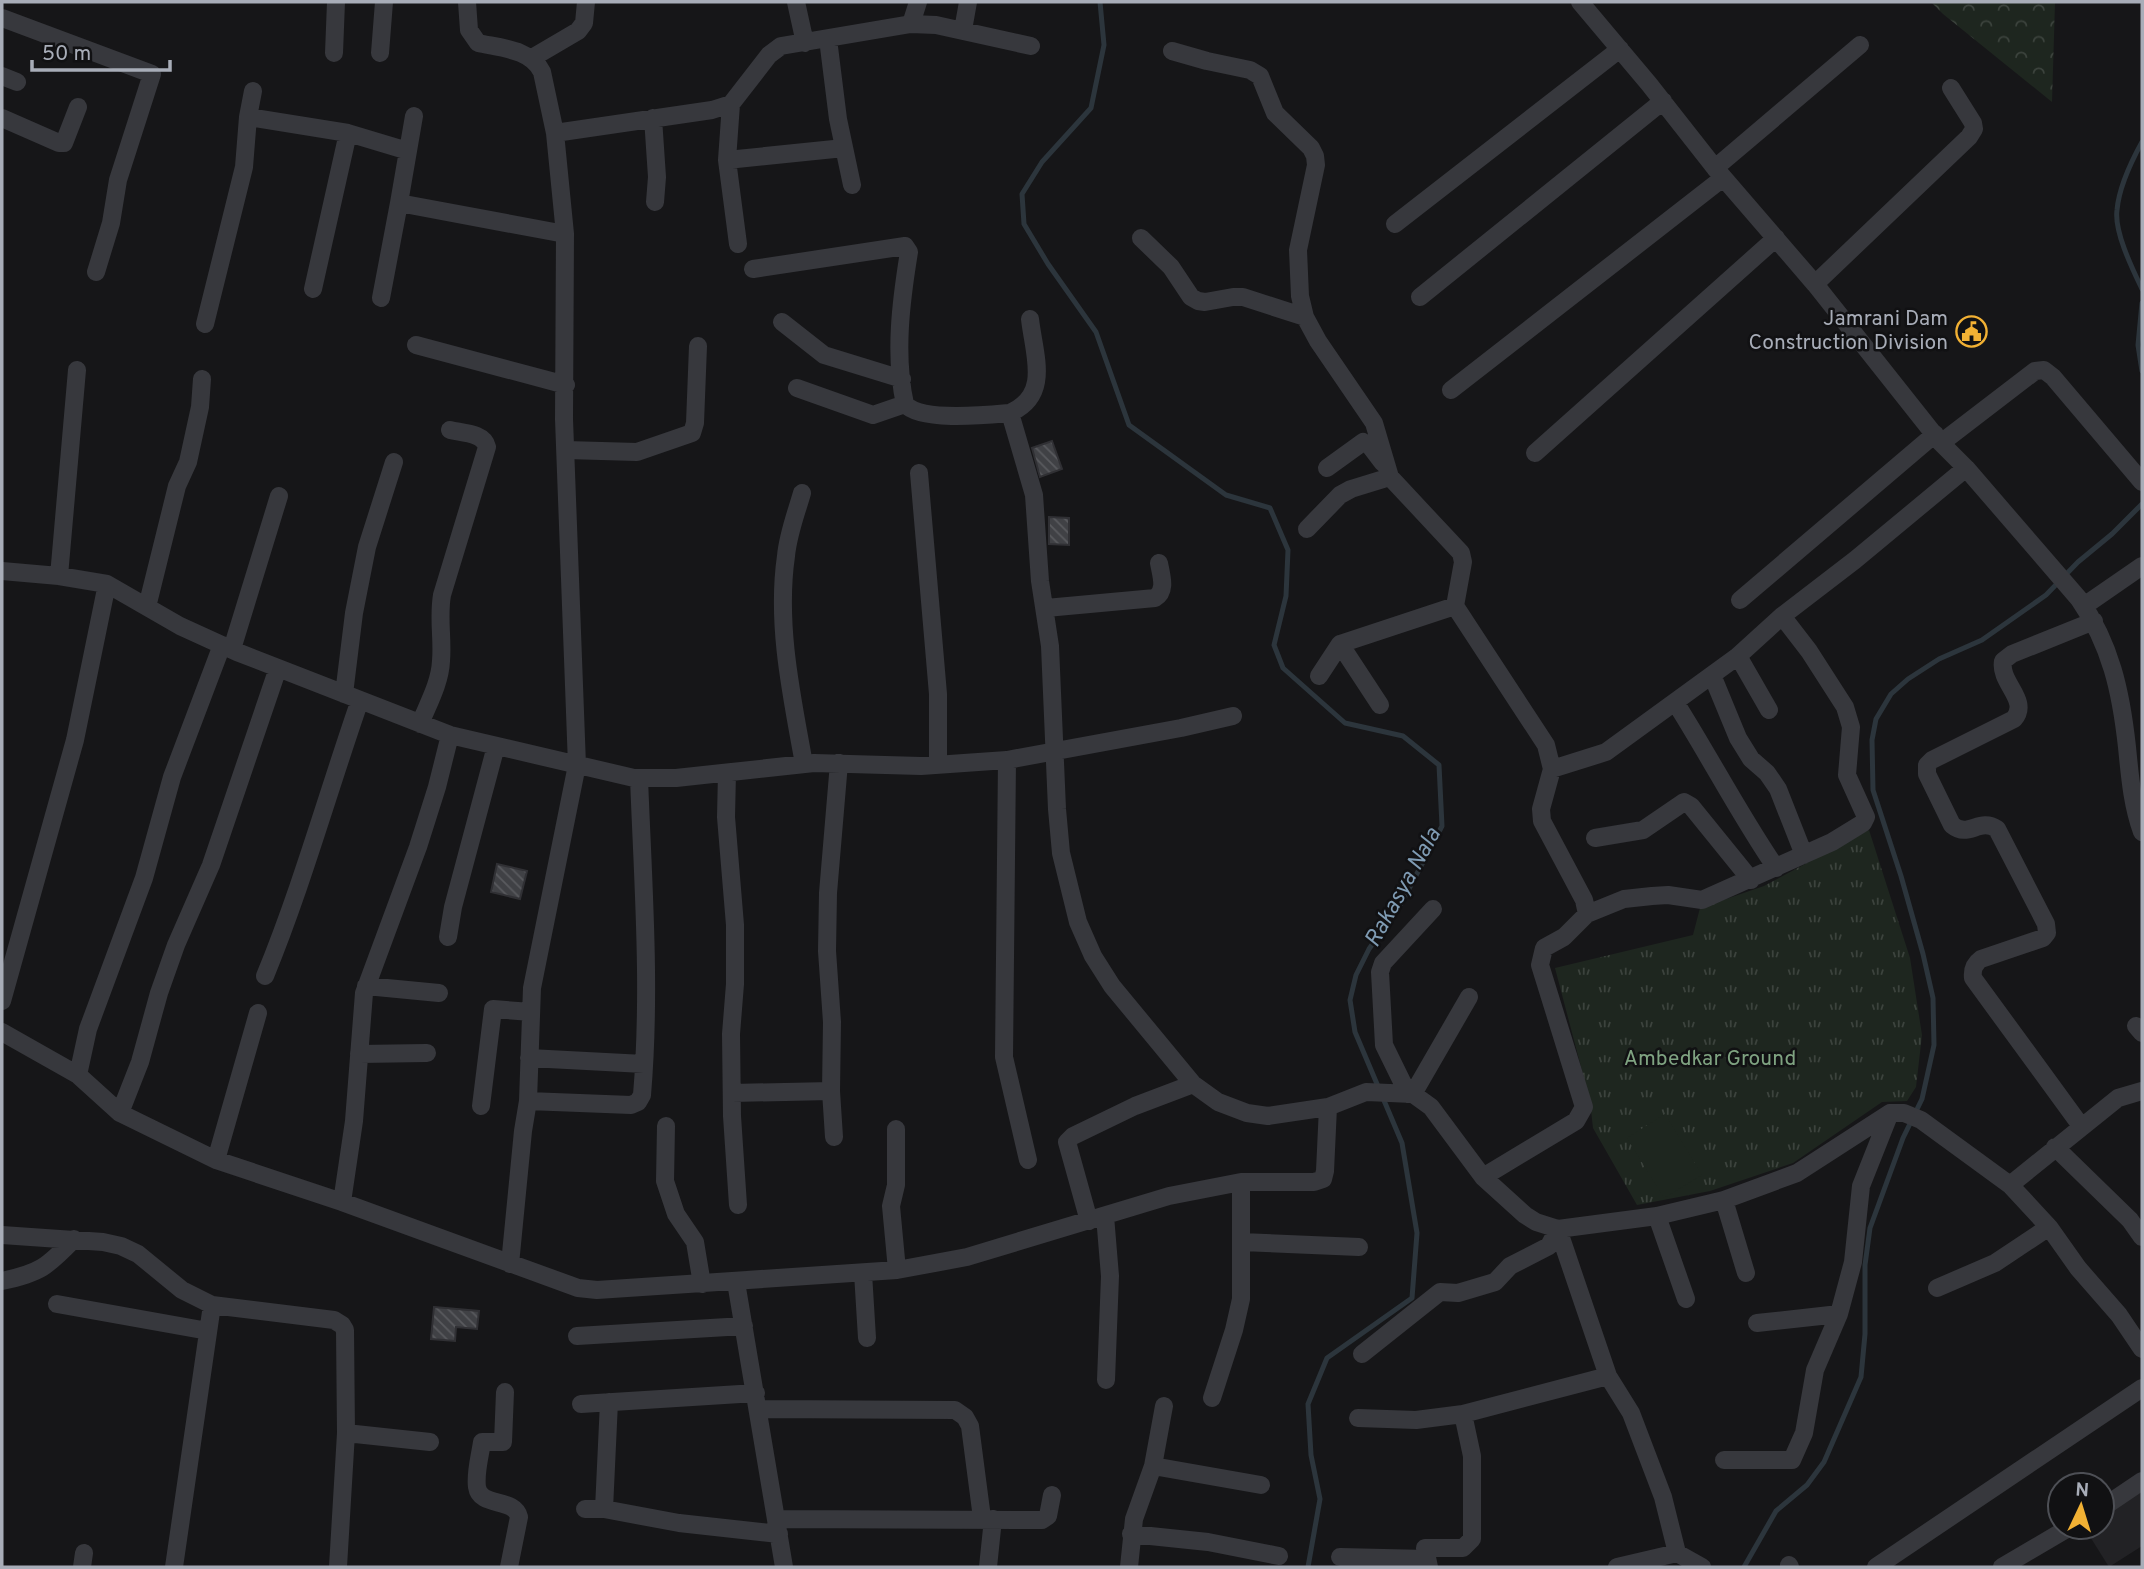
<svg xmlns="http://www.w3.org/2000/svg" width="2144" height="1569" font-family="Overpass,sans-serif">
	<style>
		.built { fill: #222225 }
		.forest { fill: url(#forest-crowns) }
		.park { fill: url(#park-tufts) }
		.garden { fill: #1e261f }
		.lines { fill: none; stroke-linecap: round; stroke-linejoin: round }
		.stream { stroke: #2c353c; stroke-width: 5 }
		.building { fill: url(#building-back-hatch); stroke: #303034; stroke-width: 2 }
		.street { stroke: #37383d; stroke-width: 18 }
		.labels { text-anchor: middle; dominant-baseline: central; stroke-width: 5; stroke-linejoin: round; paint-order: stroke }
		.poi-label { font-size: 21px; fill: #a8adb8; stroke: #111113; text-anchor: end }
		.park-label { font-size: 21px; fill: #7fa381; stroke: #111113 }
		.water-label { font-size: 23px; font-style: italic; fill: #7f9bb3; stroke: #111113 }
	</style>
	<defs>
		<pattern id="forest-crowns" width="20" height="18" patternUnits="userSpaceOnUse" patternTransform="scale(1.75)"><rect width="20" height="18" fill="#1e261f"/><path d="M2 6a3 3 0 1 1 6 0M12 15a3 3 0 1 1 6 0" fill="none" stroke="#3c433d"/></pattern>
		<pattern id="park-tufts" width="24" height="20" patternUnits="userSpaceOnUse" patternTransform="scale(1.75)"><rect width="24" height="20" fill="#1e261f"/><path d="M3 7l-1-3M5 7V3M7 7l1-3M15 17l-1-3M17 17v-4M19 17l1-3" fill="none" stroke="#3c433d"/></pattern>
		<pattern id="building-back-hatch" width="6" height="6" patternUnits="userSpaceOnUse" patternTransform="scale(1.75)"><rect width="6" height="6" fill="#404145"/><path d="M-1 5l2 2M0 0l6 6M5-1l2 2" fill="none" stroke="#595a5e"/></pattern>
	</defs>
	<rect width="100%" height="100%" fill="#161618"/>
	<path class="built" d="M 2142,1487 L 2142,1546 L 2109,1567 L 2084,1527 L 2102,1527 L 2102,1514 Z"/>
	<path class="forest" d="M 1931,2 L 2055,2 L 2052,102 L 1943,14 Z"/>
	<path class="park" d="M 1869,830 L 1910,958 L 1922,1035 L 1916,1087 L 1907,1101 L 1882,1102 L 1793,1163 L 1710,1191 L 1637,1205 L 1593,1128 L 1590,1101 L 1555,968 L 1693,935 L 1700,908 L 1764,886 Z"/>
	<path class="garden" d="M 1665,1114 L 1702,1175 L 1664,1198 L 1627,1138 Z"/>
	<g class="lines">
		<path class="stream" d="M 1100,2 L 1104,45 L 1091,108 L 1042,162 L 1022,194 L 1024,224 L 1048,264 L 1096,332 L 1129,425 L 1226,495 L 1270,508 L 1288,550 L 1286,596 L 1274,645 L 1283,668 L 1345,723 L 1403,736 L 1439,765 L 1442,826 L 1402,902 L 1369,949 L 1356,975 L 1350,1000 L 1355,1032 L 1402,1143 L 1417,1233 L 1412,1298 L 1327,1358 L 1308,1404 L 1311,1455 L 1320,1499 L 1308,1567
			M 2142,142 C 2131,162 2119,187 2117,210 C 2114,232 2133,270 2142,289
			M 2142,303 L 2138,345 L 2142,371
			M 1744,1567 L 1776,1511 L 1807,1485 L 1824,1462 L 1861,1377 L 1865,1334 L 1865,1265 L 1870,1228 L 1903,1138 L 1922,1099 L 1934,1045 L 1933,998 L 1923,954 L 1901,876 L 1873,790 L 1872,740 L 1876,719 L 1891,694 L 1908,679 L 1939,659 L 1982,640 L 2046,595 L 2078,562 L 2112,534 L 2142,504"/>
	</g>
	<path class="building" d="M 1052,441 L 1062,469 L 1040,477 L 1032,448 Z
		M 1049,517 L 1069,518 L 1069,545 L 1049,544 Z
		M 497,864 L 527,871 L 520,899 L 491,892 Z
		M 434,1307 L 479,1311 L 477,1329 L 456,1327 L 455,1341 L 431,1339 Z"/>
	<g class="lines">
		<path class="street" d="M 467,2 L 469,30 L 478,43 C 500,48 531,49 542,72 L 555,133 L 565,234 L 564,419 L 577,765 L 532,988 L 528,1101 L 523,1131 L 510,1264
			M 796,2 L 805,43
			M 1580,2 L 1649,84 L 1715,168 L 1815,284 L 1941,443 L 1966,468 L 2079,599 C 2111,645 2121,692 2127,747 C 2130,777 2132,804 2142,832
			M 2,18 L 152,74 L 118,180 L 111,223 L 96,272
			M 911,24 L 918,2
			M 963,30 L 968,2
			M 828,39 L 838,119 L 852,185
			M 1172,51 L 1207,61 L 1250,70 L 1260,76 L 1275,113 L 1311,148 L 1315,156 L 1316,165 L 1298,250 L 1300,296 L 1305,317 L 1318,341 L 1374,423 L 1390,477 L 1461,553 L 1463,562 L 1455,606 L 1546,745 L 1552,769 L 1541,809 L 1542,821 L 1584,900 L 1587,914 L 1564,937 L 1544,948 L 1540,965 L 1584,1107 L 1576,1121 L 1483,1177
			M 334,53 L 336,2
			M 380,53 L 384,2
			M 532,58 L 578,31 L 584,23 L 586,2
			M 2,76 L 17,82
			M 253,91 L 248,117 L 348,133 L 408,151
			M 731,104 L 727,160 L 738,244
			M 414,116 L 399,203 L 565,234
			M 2,118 L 59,143 L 64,143 L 78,107
			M 653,118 L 657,177 L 655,202
			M 555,133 L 712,110 L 731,104 L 769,55 L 781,46 L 911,24 L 936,25 L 1031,46
			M 727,160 L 844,148
			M 1715,168 L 1860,45
			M 1395,224 L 1620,49
			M 1141,238 L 1171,267 L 1191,297 L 1198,301 L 1205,302 L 1233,297 L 1243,297 L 1305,317
			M 753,269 L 905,246 L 909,252 C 901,301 894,355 905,404 C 920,422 987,415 1010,413 L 1034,495 L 1040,581 L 1050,646 L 1057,809 L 1061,853 L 1078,922 L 1093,956 L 1112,986 L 1193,1084 L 1218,1102 L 1247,1113 L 1268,1116 L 1328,1107 L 1366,1092 L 1413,1094 L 1431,1107 L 1483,1177 L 1525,1215 L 1536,1222 L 1558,1229 L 1657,1216 L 1724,1200 L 1797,1173 L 1890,1113 L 1904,1113 L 1921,1120 L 2010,1185 L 2049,1227 L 2078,1268 L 2119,1315 L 2142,1349
			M 1815,284 L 1969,137 L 1974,129 L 1973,123 L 1951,88
			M 313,289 L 348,133
			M 1420,297 L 1663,101
			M 381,298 L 399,203
			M 782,322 L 824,355 L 902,379
			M 205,324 L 244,167 L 248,117
			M 416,345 L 566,385
			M 797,388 L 873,415 L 905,404
			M 1451,390 L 1723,178
			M 1010,413 C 1051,395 1034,355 1030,319
			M 1941,443 L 2035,371 L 2044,370 L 2053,377 L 2142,482
			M 566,450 L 637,452 L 692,433 L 695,423 L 698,346
			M 1535,453 L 1776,238
			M 1327,468 L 1363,442 L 1370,446 L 1383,463
			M 919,473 L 938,694 L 938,765
			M 802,493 C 796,514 788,534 786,556 C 776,625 792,697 804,764
			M 1307,529 L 1340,495 L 1351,489 L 1390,477
			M 2,571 L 59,576 L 107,584 L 180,626 L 237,652 L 450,735 L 634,778 L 676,778 L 814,763 L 921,766 L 1007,760 L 1181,728 L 1233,716
			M 59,576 L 77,370
			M 1740,600 L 1935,434
			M 2084,606 L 2142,566
			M 147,607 L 177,486 L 188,462 L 200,407 L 202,379
			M 1046,608 L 1155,598 C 1167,591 1161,575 1159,563
			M 1340,644 L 1380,705
			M 232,649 L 279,496
			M 1738,656 L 1769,710
			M 1712,675 L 1738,738 L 1751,759 L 1767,773 L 1778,789 L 1804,855
			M 1319,676 L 1340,644 L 1455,606
			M 344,694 L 354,613 L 367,547 L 394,462
			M 1675,702 C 1710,757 1739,814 1776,868
			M 420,724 C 428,704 440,683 441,661 C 443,639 438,618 442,595 L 487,447 C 484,433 463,433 450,430
			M 1007,760 L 1004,1057 L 1028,1160
			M 1552,769 L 1606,752 L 1738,656 L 1782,616 L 1855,560 L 1966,468
			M 727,773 L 726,817 L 735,925 L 735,984 L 731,1034 L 732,1116 L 738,1205
			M 1595,838 L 1643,830 L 1684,802 L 1691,806 L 1751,880
			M 1587,914 L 1624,899 L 1652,896 L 1668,895 L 1702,900 L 1832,842 L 1863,823 L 1866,817 L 1847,775 L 1851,727 L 1845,707 L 1809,651 L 1782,616
			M 448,937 L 453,907 L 496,746
			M 265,976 C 302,886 328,792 360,700
			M 366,986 L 439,993
			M 2,1001 L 75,740 L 107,584
			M 2136,1026 L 2142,1033
			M 2,1032 L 78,1075 L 120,1113 L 216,1160 L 342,1202 L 578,1288 L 597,1290 L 897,1270 L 967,1257 L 1169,1196 L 1241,1182 L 1314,1182 L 1323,1179 L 1325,1171 L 1328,1107
			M 359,1054 L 427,1053
			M 529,1058 L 644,1064
			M 78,1075 L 88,1029 L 144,878 L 172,777 L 222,645
			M 732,1093 L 831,1091
			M 1408,1094 L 1384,1045 L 1380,972 L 1383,963 L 1433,909
			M 1413,1094 L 1469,997
			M 528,1101 L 631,1105 L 638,1102 L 642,1095 C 651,989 643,884 639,778
			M 481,1106 L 493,1009 L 531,1012
			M 120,1113 L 140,1062 L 159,993 L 176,945 L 211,865 L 278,668
			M 666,1126 L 665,1181 L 676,1214 L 695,1242 L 702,1284
			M 2081,1126 L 1973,978 C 1972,969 1974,964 1981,959 L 2043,938 L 2047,933 L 2046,924 L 1997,829 C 1979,817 1969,839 1952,825 L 1927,774 L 1927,765 L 1932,760 L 2014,719 C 2030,700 1999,683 2003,661 L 2012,654 L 2094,621
			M 896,1129 L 896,1185 L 891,1206 L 897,1270
			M 834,1137 L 831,1091 L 832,1022 L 827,951 L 828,893 L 839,763
			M 2055,1147 L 2130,1220 L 2142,1237
			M 216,1160 L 258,1013
			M 2010,1185 L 2118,1098 L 2142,1091
			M 1724,1200 L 1746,1273
			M 342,1202 L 354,1121 L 364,993 L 418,847 L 437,787 L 450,735
			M 1105,1216 L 1110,1276 L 1106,1380
			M 1657,1216 L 1686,1299
			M 1089,1221 L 1067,1142 L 1073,1136 L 1135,1106 L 1193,1084
			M 1558,1229 L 1608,1376 L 1631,1413 L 1663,1497 L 1677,1553 L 1702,1567
			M 2,1235 L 103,1242 L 121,1246 L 138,1254 L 182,1290 L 212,1305 L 334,1320 L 342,1325 L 345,1330 L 346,1433 L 338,1567
			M 1241,1242 L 1359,1247
			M 863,1273 L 867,1338
			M 2,1281 C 40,1273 47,1267 74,1239
			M 736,1282 L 784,1567
			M 1937,1288 L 1995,1263 L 2049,1227
			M 57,1304 L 208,1331
			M 1757,1323 L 1839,1314
			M 577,1336 L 744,1326
			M 1362,1354 L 1440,1292 L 1458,1293 L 1495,1282 L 1510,1266 L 1549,1246 L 1558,1229
			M 505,1392 L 503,1442 L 482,1442 C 480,1456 475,1473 477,1487 C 480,1508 514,1497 519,1517 L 509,1567
			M 1212,1398 L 1234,1330 L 1241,1299 L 1241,1182
			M 581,1404 L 756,1393
			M 759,1409 L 955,1410 L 965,1417 L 970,1426 L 982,1518
			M 1358,1418 L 1416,1420 L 1463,1414 L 1608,1376
			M 346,1433 L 430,1442
			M 1724,1460 L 1792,1460 L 1804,1433 L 1815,1370 L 1839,1314 L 1853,1262 L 1861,1186 L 1890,1113
			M 1153,1466 L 1261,1485
			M 2102,1508 L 2142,1481
			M 585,1509 L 604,1509 L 679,1523 L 779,1534
			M 604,1509 L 609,1402
			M 776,1519 L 1042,1520 L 1048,1516 L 1052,1495
			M 1131,1534 L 1208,1542 L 1279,1556
			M 1340,1557 L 1427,1559
			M 1789,1565 L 1790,1567
			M 82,1567 L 84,1553
			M 174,1567 L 212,1305
			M 988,1567 L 993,1519
			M 1129,1567 L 1134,1519 L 1153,1466 L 1164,1406
			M 1429,1567 L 1425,1548 L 1463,1548 L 1472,1539 L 1472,1456 L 1463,1414
			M 1617,1567 L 1677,1553
			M 1876,1567 L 2142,1388
			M 2002,1567 L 2070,1527"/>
	</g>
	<defs>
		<symbol id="civic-ring" viewBox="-11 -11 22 22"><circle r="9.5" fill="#111113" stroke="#f2b134" stroke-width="1.5"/><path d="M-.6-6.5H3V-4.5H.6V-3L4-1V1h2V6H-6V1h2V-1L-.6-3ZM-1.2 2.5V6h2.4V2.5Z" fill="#f2b134"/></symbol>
	</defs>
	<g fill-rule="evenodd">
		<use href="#civic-ring" x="1954" y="314" width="35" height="35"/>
	</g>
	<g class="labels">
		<g class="poi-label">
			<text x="1948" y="319">Jamrani Dam<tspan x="1948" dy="24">Construction Division</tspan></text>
		</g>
		<g class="park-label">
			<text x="1710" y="1059">Ambedkar Ground</text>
		</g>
		<g class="water-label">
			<text transform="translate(1404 888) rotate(-61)">Rakasya Nala</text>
		</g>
	</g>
	<rect width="2144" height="1569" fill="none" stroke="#a8adb8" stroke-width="7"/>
	<g transform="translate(2081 1506) rotate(4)"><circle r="33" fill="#111113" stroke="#4d4f55" stroke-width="2"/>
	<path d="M0-5L12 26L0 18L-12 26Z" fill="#f2b134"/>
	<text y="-10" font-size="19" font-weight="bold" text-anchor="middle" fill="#a8adb8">N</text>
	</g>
	<path d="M32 60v10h138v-10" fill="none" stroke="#a8adb8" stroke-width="3.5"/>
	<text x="42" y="60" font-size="21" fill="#a8adb8" stroke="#111113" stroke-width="5" paint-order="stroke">50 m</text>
</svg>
